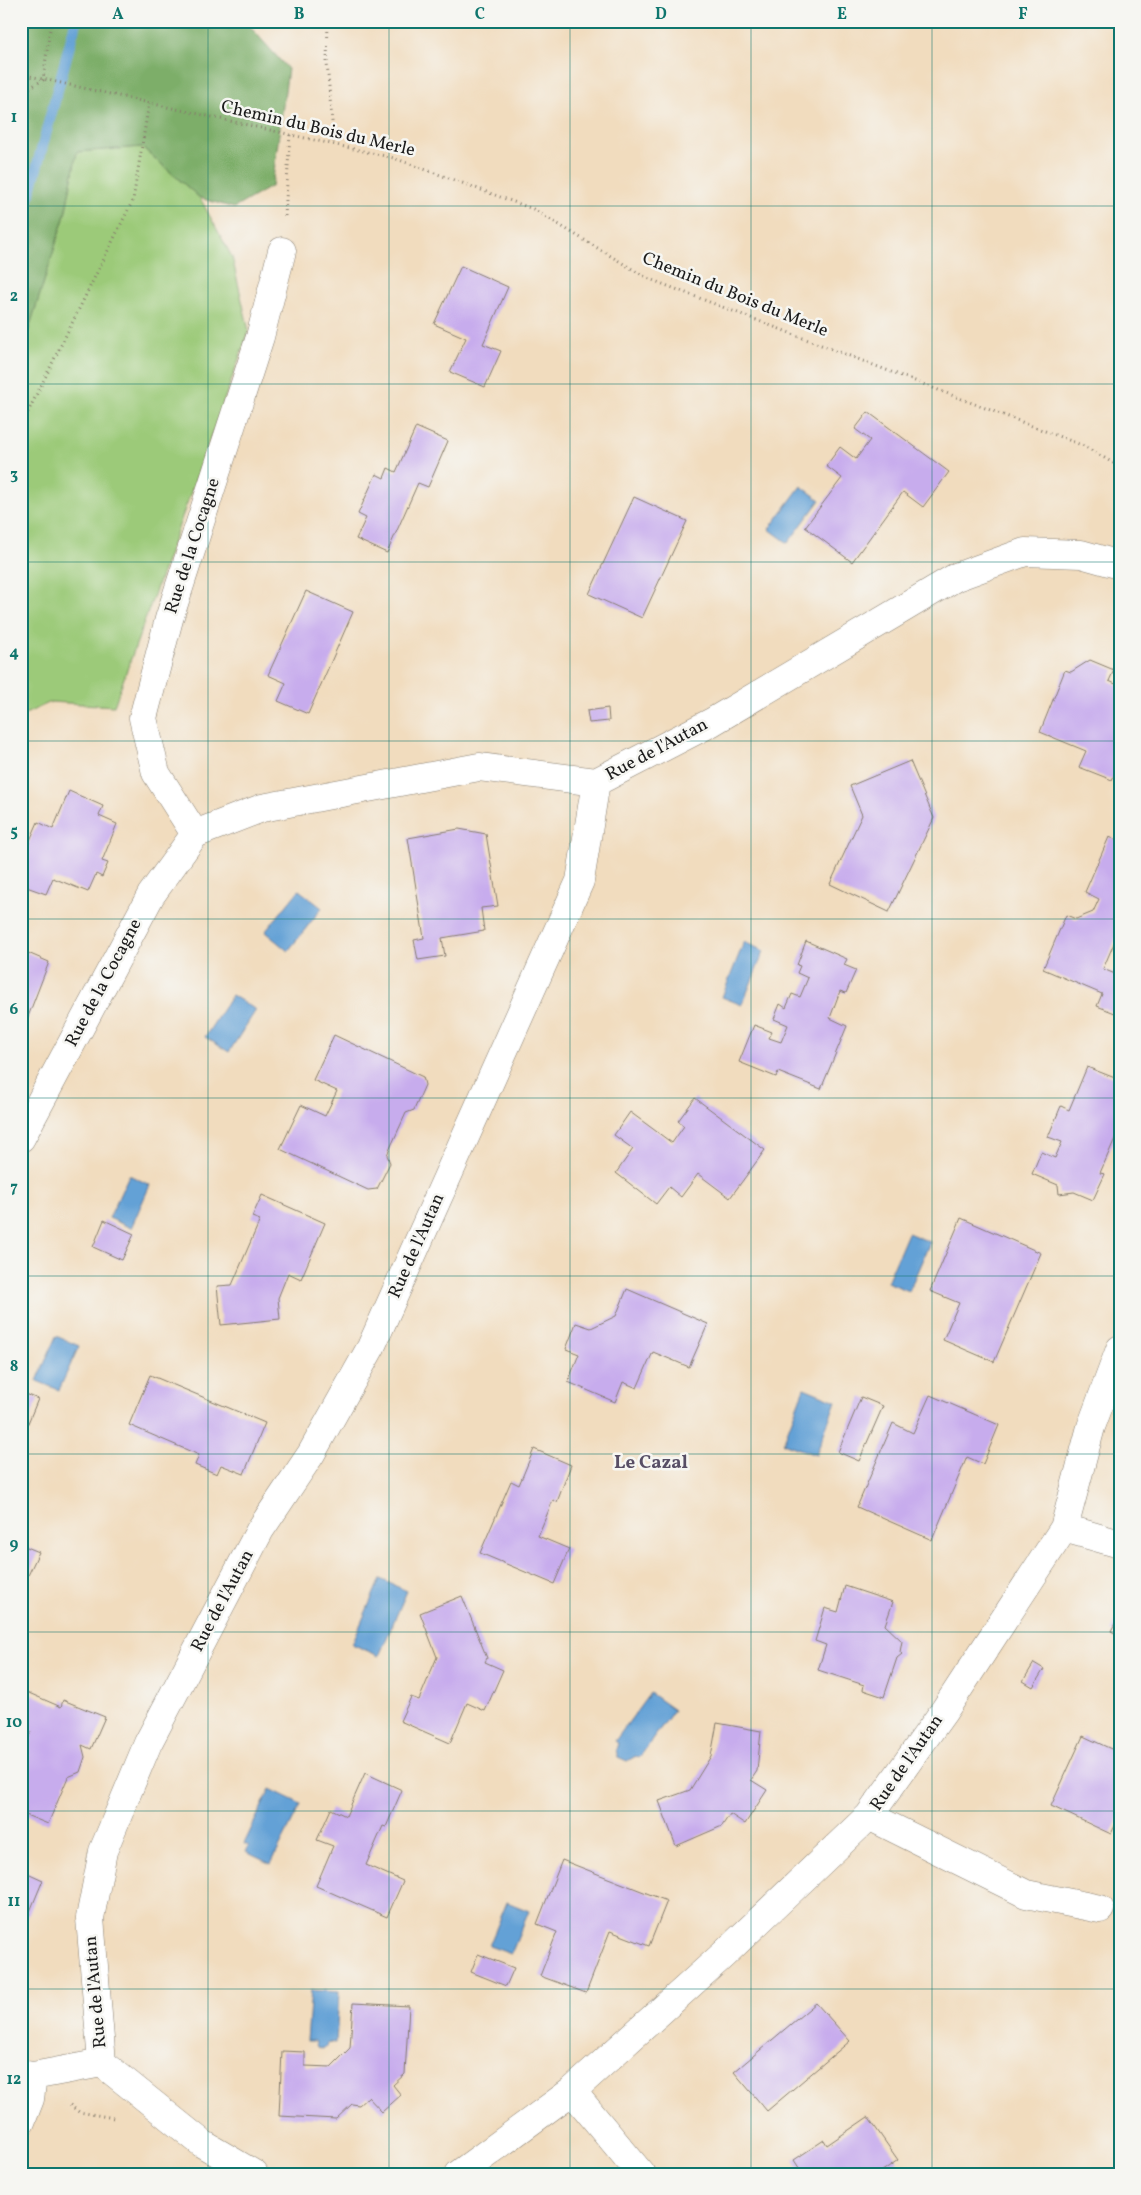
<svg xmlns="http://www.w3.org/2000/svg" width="1141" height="2195" font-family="Vollkorn,serif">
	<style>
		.green { fill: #9cca79; stroke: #5c734a }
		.forest { fill: #7dae69; stroke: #4c6542 }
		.water { fill: #64a1d6; stroke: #405e79 }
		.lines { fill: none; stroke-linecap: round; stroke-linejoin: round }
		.stream { stroke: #64a1d6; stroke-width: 11 }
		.building { fill: #c7aced }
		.street-casing { stroke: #867c6d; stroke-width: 29 }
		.path { stroke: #867c6d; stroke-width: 3; stroke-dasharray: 1 4; stroke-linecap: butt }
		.street { stroke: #fff; stroke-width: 28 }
		.grid { fill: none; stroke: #0f766e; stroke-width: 1; stroke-opacity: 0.55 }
		.labels { text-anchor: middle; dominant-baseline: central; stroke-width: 5; stroke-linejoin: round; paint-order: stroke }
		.street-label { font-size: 18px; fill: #1c1c1c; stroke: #f6f6f2 }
		.neighbourhood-label { font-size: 19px; font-weight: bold; fill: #584e65; stroke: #f6f6f2 }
		.neatline { fill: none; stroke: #0f766e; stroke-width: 2 }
		.grid-label { font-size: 16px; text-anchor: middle; font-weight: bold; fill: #0f766e }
	</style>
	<rect width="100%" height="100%" fill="#f6f6f2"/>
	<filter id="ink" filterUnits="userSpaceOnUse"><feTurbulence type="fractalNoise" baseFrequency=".02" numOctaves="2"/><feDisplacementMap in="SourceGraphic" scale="10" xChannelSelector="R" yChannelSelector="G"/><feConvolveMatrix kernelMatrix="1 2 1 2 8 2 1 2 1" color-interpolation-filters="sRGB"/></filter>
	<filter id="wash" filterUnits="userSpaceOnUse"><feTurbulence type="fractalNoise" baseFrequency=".0096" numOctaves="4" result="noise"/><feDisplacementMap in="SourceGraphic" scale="20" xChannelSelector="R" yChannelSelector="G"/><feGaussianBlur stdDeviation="1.12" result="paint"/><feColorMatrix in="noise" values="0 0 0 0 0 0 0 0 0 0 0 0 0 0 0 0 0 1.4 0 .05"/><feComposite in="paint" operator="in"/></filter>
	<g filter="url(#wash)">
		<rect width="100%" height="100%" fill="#f1dcbe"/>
		<path class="green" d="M 142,147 L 200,198 L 232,257 L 249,331 L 114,706 L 51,702 L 21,716 L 21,354 L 65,215 L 77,152 Z"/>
		<path class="forest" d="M 21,21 L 245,21 L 288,69 L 272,186 L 234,208 L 200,198 L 142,147 L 77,152 L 65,215 L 21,354 Z"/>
		<path class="water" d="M 801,486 L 820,500 L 788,543 L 769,529 Z
			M 299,890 L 322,908 L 288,951 L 265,932 Z
			M 744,942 L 764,951 L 742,1005 L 722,997 Z
			M 232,995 L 256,1010 L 229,1052 L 205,1037 Z
			M 129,1175 L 150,1185 L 131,1228 L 109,1218 Z
			M 908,1233 L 930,1242 L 909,1291 L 887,1282 Z
			M 56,1336 L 79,1346 L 59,1390 L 37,1381 Z
			M 804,1388 L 836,1401 L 816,1455 L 783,1443 Z
			M 380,1579 L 407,1591 L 379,1656 L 352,1644 Z
			M 650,1693 L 674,1710 L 639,1758 L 636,1756 L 627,1761 L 618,1757 L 616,1750 L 618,1743 L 615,1741 Z
			M 270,1789 L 301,1804 L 271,1864 L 246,1852 L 249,1846 L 244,1844 Z
			M 507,1902 L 529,1911 L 511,1954 L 489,1946 Z
			M 311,1990 L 339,1992 L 336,2043 L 328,2042 L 327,2046 L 321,2049 L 317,2047 L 315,2041 L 307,2041 Z"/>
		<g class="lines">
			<path class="stream" d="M 21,226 L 76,21"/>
		</g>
		<g id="blocks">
			<path class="building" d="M 461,266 L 508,287 L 483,344 L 501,351 L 485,387 L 450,372 L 466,338 L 434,324 Z
				M 868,412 L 949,472 L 923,507 L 903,492 L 852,562 L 805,527 L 842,478 L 826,466 L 840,447 L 856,459 L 870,440 L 855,429 Z
				M 416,427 L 448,441 L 428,487 L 418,483 L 387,553 L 356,539 L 366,518 L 358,514 L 376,474 L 384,478 L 388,468 L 396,472 Z
				M 634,497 L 687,521 L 642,618 L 589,594 Z
				M 306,591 L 353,612 L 308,714 L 278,701 L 286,683 L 268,675 Z
				M 1090,660 L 1114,670 L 1109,681 L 1120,686 L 1120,762 L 1112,780 L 1079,767 L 1086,751 L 1040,732 L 1065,670 L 1071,672 Z
				M 608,708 L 609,721 L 589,723 L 587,711 Z
				M 910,761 L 934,818 L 889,912 L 830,884 L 862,815 L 850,786 Z
				M 69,791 L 103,806 L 99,816 L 117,824 L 102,861 L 108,863 L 102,877 L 96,874 L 88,892 L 53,878 L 46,894 L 21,885 L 21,861 L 38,822 L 53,829 Z
				M 459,829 L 486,834 L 498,906 L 481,908 L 484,931 L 442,938 L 445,956 L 418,960 L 414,940 L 424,938 L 408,838 Z
				M 1109,837 L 1120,841 L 1120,907 L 1114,921 L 1120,923 L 1120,929 L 1103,969 L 1120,976 L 1120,1015 L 1097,1006 L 1102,994 L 1043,969 L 1066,915 L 1076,919 L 1093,912 L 1099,899 L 1085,892 Z
				M 806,941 L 847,959 L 844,965 L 856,970 L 846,993 L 840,991 L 830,1018 L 847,1026 L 821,1089 L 778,1072 L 776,1077 L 739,1062 L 754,1025 L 772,1032 L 769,1038 L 781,1042 L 788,1025 L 774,1019 L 780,1004 L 786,1008 L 792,994 L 800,997 L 808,978 L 797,973 L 800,966 L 797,965 Z
				M 21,950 L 49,962 L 21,1035 Z
				M 334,1035 L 423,1077 L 425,1085 L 414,1110 L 406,1113 L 387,1155 L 390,1163 L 377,1189 L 368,1190 L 280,1149 L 301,1105 L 325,1116 L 337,1091 L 313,1080 Z
				M 1087,1067 L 1120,1080 L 1120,1127 L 1100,1173 L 1105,1174 L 1093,1200 L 1074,1192 L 1059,1194 L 1058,1185 L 1032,1174 L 1041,1152 L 1055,1158 L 1062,1142 L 1048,1137 L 1061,1106 L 1069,1110 Z
				M 695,1098 L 765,1150 L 730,1198 L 698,1174 L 681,1197 L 669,1187 L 656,1204 L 616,1173 L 633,1149 L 614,1135 L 630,1112 L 672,1143 L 684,1126 L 678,1121 Z
				M 262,1195 L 325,1223 L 301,1279 L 288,1273 L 278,1298 L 280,1319 L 221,1325 L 217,1286 L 232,1285 L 260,1220 L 252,1217 Z
				M 961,1218 L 1041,1253 L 994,1362 L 943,1340 L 959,1303 L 930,1291 Z
				M 104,1220 L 134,1234 L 122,1260 L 93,1247 Z
				M 627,1289 L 708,1324 L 689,1367 L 653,1352 L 637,1388 L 623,1382 L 615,1402 L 568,1382 L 579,1354 L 566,1349 L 576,1323 L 591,1328 L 616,1316 Z
				M 150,1375 L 265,1423 L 244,1474 L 221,1465 L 217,1474 L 195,1465 L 199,1455 L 129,1425 Z
				M 21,1392 L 38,1399 L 21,1440 Z
				M 930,1395 L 999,1425 L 983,1464 L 967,1457 L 932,1540 L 857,1507 L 893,1423 L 913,1433 Z
				M 861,1397 L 883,1406 L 859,1461 L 838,1452 Z
				M 534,1449 L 571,1465 L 557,1502 L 553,1500 L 538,1536 L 569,1549 L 554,1584 L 480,1553 L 511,1481 L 519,1485 Z
				M 22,1545 L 39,1552 L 24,1584 L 21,1583 Z
				M 845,1586 L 893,1602 L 885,1625 L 902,1641 L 900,1652 L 902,1654 L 897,1658 L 884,1697 L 863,1690 L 864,1685 L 818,1670 L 826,1645 L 815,1641 L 825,1608 L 838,1612 Z
				M 462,1596 L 487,1658 L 485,1662 L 503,1670 L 485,1711 L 467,1703 L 450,1743 L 400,1721 L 411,1697 L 419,1700 L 437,1657 L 420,1613 Z
				M 1120,1614 L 1120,1636 L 1111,1631 Z
				M 1034,1663 L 1044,1669 L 1033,1687 L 1023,1681 Z
				M 22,1690 L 61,1707 L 63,1700 L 105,1717 L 91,1749 L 82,1745 L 85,1757 L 80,1772 L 68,1777 L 48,1824 L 21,1813 L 21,1755 L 31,1732 L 21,1728 Z
				M 717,1723 L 761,1731 L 757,1771 L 751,1780 L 767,1790 L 745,1824 L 730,1814 L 722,1826 L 676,1846 L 659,1801 L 690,1790 L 711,1756 Z
				M 1083,1736 L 1120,1753 L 1120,1815 L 1111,1834 L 1051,1806 Z
				M 365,1773 L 402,1790 L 386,1827 L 383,1826 L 366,1865 L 403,1881 L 387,1917 L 316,1886 L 333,1846 L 317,1840 L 331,1809 L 346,1816 Z
				M 562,1860 L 667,1901 L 649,1946 L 610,1931 L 586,1993 L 540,1976 L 557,1932 L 537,1924 Z
				M 21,1870 L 43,1880 L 21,1933 Z
				M 478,1954 L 514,1968 L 506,1986 L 471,1972 Z
				M 353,2003 L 409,2006 L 405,2074 L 393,2085 L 401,2095 L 382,2112 L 368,2097 L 359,2105 L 352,2104 L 336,2119 L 279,2116 L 282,2051 L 305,2052 L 305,2066 L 331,2067 L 350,2048 Z
				M 816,2003 L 850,2041 L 767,2111 L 734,2072 Z
				M 868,2117 L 898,2160 L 878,2174 L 803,2174 L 794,2160 L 824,2140 L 827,2145 Z"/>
		</g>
	</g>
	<g filter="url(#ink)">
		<use href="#blocks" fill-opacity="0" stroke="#867c6d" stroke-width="1"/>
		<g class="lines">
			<defs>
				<path id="street" d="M 596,782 L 712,722 L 956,577 L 1025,552 L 1081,554 L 1120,565
					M 195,834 L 156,773 L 143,718 L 169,619 L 260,337 L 282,251
					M 21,1138 L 151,895 L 195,834 L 262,808 L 479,767 L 596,782
					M 1064,1528 L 1120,1544
					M 869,1816 L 1026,1894 L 1100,1909
					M 21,2074 L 33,2076 L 102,2063
					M 572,2091 L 641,2174
					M 21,2122 L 30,2099 L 33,2076
					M 254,2174 L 203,2144 L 102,2063 L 90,1918 L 103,1851 L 148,1743 L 260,1530 L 311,1454 L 371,1347 L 580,881 L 596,782
					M 459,2174 L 572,2091 L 723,1955 L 869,1816 L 944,1711 L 1064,1528 L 1091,1427 L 1120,1349"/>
			</defs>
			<use href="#street" class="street-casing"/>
			<path class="path" d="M 328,21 L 327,63 L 334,144
				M 21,74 L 394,158 L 533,209 L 647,278 L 1084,446 L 1120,467
				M 21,93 L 43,80 L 51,21
				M 285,216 L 290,134
				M 21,426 L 133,200 L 149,103
				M 70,2105 L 79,2112 L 114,2118"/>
			<use href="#street" class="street"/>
		</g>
	</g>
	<path class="grid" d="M 208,21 L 208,2174M 389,21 L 389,2174M 570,21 L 570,2174M 751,21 L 751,2174M 932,21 L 932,2174M 21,206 L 1120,206M 21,384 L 1120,384M 21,562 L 1120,562M 21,741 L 1120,741M 21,919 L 1120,919M 21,1098 L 1120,1098M 21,1276 L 1120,1276M 21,1454 L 1120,1454M 21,1632 L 1120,1632M 21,1811 L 1120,1811M 21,1989 L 1120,1989"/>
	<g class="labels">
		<g class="street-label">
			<text transform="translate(318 129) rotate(13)">Chemin du Bois du Merle</text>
			<text transform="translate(735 295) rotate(22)">Chemin du Bois du Merle</text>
			<text transform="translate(193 546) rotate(-72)">Rue de la Cocagne</text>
			<text transform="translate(657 750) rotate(-28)">Rue de l'Autan</text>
			<text transform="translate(104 983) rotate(-62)">Rue de la Cocagne</text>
			<text transform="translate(417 1246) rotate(-66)">Rue de l'Autan</text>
			<text transform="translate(223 1601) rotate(-62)">Rue de l'Autan</text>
			<text transform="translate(907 1763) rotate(-55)">Rue de l'Autan</text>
			<text transform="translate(96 1992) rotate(-95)">Rue de l'Autan</text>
		</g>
		<g class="neighbourhood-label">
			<text x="651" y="1463">Le Cazal</text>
		</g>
	</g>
	<rect width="1141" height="2195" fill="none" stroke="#f6f6f2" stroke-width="55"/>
	<rect x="28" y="28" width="1086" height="2140" class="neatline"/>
	<g class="grid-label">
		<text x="118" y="19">A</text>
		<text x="299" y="19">B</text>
		<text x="480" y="19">C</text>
		<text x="661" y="19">D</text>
		<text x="842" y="19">E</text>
		<text x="1023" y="19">F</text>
		<text x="14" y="122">1</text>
		<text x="14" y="301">2</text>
		<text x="14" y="479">3</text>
		<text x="14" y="657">4</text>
		<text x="14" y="836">5</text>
		<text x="14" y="1014">6</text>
		<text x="14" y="1192">7</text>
		<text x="14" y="1371">8</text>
		<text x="14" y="1549">9</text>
		<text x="14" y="1727">10</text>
		<text x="14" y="1906">11</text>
		<text x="14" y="2084">12</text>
	</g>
</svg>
